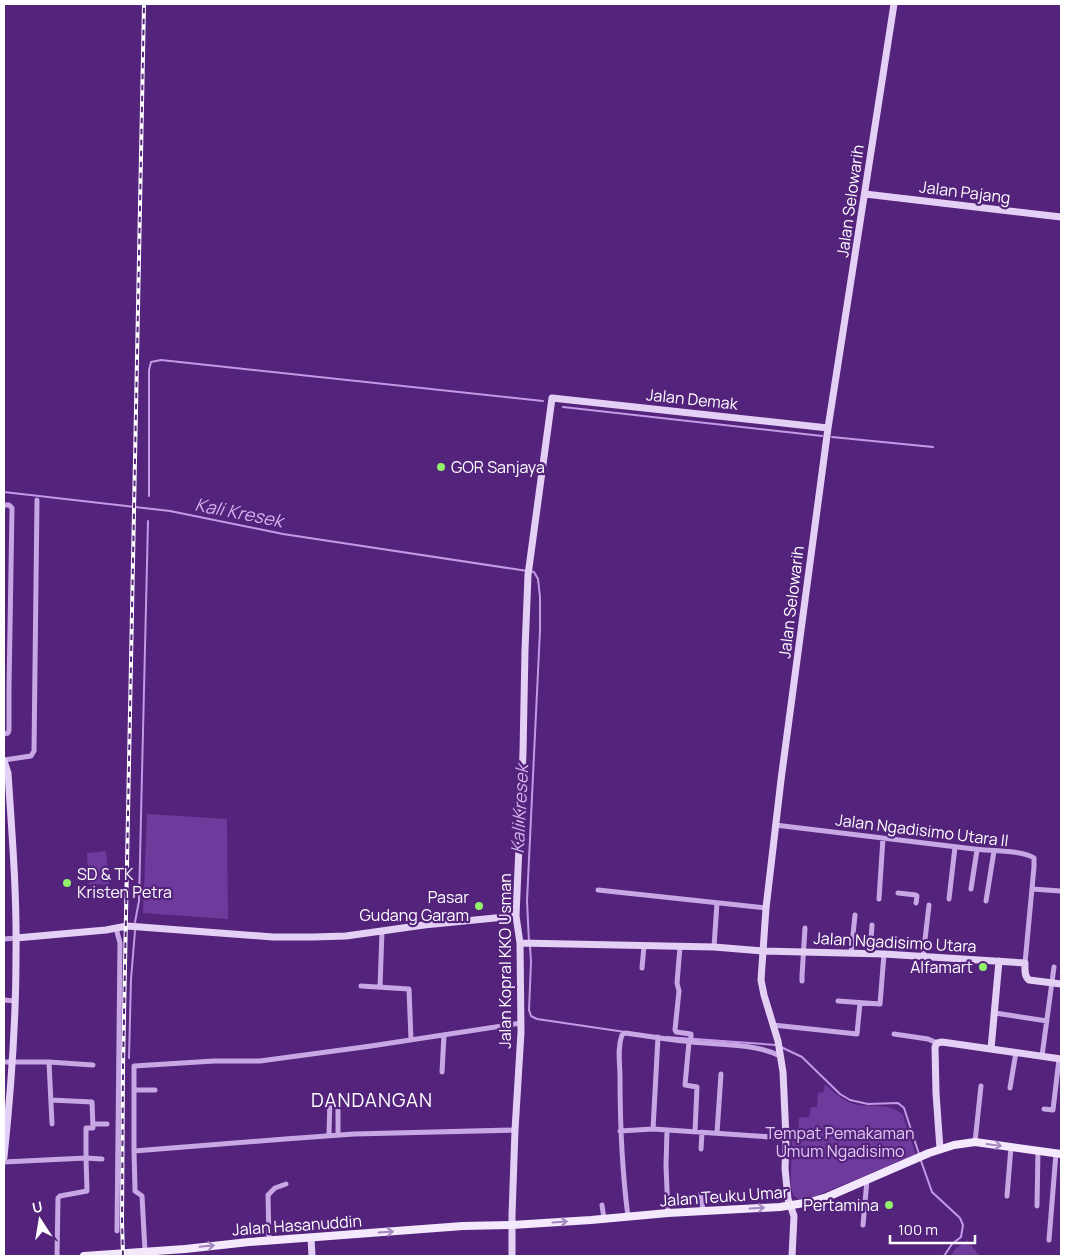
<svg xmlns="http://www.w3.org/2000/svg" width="1065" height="1260" font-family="Manrope,sans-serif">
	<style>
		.green { fill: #6e3a9b }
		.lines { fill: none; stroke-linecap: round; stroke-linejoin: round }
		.stream { stroke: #c29be6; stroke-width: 2 }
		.street { stroke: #c8a7e5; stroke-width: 5 }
		.secondary { stroke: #e5d0f5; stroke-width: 7 }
		.primary { stroke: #f4e8fd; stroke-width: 8 }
		.rail-casing { stroke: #fff; stroke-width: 4 }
		.rail { stroke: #54237c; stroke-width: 2; stroke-dasharray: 5.5; stroke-linecap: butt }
		.oneway { stroke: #a486bc }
		.poi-dot { fill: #92f06a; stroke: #54237c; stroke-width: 2 }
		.labels { text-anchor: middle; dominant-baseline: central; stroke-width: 4.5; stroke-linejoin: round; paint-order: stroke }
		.street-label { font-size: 16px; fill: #fff; stroke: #54237c }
		.poi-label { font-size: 16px; fill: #fff; stroke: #54237c; text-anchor: end }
		.park-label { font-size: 16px; fill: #e1caf4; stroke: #54237c }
		.water-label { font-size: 18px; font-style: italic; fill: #d1b2ed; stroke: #54237c }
		.quarter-label { font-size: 19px; letter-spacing: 1px; fill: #fff; stroke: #54237c }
	</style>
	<rect width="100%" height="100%" fill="#54237c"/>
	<path class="green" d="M 147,814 L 227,819 L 228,919 L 143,913 Z
		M 106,851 L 109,884 L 89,885 L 87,853 Z
		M 825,1084 C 833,1092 843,1101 854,1104 C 870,1108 890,1102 903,1115 L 916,1155 L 813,1197 C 806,1199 800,1201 794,1196 L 791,1187 L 791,1175 L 792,1135 L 798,1135 L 799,1118 L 809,1117 L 811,1107 L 817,1107 L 818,1092 L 823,1093 Z
		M 967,1240 L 979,1255 L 981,1256 L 951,1256 L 955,1249 Z"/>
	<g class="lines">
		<path class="stream" d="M 563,407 L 822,436
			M 832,437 L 933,447
			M 4,492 L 170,511 L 283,534 L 534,572 L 538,579 L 540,597 L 540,630 L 527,901 L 529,942
			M 149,496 L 149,370 L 151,362 L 161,360 L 543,401
			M 135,922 L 139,901 L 148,521
			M 530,946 L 531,962 L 529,1010 L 531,1016 L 537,1019 L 625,1032
			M 667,1037 L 776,1045
			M 781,1047 L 802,1057 L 840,1094 L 850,1100 L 868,1104 L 898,1103 L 904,1108 L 919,1154
			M 129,1058 L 131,979 L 135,931
			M 920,1158 L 932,1192 L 960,1218 L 963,1225 L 961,1237 L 952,1244 L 944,1256"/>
		<path class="street" d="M 4,505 L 9,505 L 12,508 L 9,687 L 9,730 L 8,733 L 4,734
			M 4,760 L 31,756 L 34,751 L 37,500
			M 775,825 C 841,833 907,841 974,849 C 989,851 1023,850 1034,858 L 1034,867 L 1025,963
			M 971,889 L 977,850
			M 1032,889 L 1061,891
			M 598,890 L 766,908
			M 898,893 L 916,895
			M 879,899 L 883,838
			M 949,899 L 955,847
			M 986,901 L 994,851
			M 916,903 L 917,896
			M 116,928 L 120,943 L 117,1231
			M 4,939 L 16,938
			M 680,947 L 677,983 L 679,991 L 675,1030 L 676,1032 L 691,1034 L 691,1042
			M 714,947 L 717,903
			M 851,954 L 855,915
			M 870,954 L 872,925
			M 923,957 L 929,905
			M 642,968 L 644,946
			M 802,981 L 802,976 L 805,928
			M 361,986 L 409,989 L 411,1040
			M 380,987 L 382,931
			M 4,1000 L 15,1001
			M 838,1001 L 880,1004 L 884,954
			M 995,1013 L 1047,1021
			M 773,1025 L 857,1034 L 860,1003
			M 894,1034 L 928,1039 L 937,1043
			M 689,1042 L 685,1085 L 697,1087 L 695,1132
			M 1042,1056 L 1054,967
			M 4,1062 L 49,1062 L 93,1065
			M 49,1062 L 52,1124
			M 442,1072 L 444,1035
			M 1010,1088 L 1016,1052
			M 134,1090 L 155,1090
			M 51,1100 L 92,1102 L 93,1128 L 86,1128 L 86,1158 L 102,1159
			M 338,1103 L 338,1135
			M 1044,1109 L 1053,1110 L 1059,1059
			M 93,1124 L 107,1124
			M 653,1129 L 658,1037
			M 515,1130 L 354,1134 L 285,1139 L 134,1151 L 134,1066 L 214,1061 L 260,1061 L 371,1046 L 521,1023
			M 667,1130 L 666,1166 L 668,1213
			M 620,1131 L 653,1129 L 786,1138
			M 717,1133 L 721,1074
			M 329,1136 L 330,1096
			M 975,1142 L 981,1086
			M 701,1149 L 702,1132
			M 134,1151 L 135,1188 L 135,1191 L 142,1196 L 145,1251
			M 4,1162 L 86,1158 L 87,1191 L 60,1196 L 58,1198 L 57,1256
			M 701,1193 L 703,1211
			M 1007,1196 L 1011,1147
			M 602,1205 L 604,1219
			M 1037,1206 L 1038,1150
			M 628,1217 C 622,1170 620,1124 620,1077 C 620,1064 617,1048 622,1035 L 625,1033 C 647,1036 669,1040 692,1042 C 721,1045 754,1043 780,1056
			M 863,1225 L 867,1180
			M 269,1240 L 268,1195 L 275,1188 L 286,1184
			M 1049,1240 L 1056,1153"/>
		<path class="secondary" d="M 865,194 L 1061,217
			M 4,761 L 8,773 C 12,834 17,895 16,956 C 16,1023 11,1090 4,1157
			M 16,938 L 106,930 L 127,926 L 273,937 L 313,937 L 346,936 L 424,925 L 516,916
			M 520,943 L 714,947 L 763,951 L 884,954 L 1025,963 C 1025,969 1024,976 1029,980 L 1061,984
			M 991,1049 L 999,961
			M 940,1149 L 936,1093 L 935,1047 L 937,1043 L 942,1042 L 1061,1059
			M 311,1238 L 312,1256
			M 512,1256 L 512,1215 L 515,1130 L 521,1032 L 520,943 L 516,916 L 523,753 L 525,650 L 528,575 L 552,398 L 828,428
			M 792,1256 L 794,1216 L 788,1199 L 785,1168 L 786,1138 L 783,1072 L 778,1041 L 764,995 L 761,980 L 766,908 L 781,780 L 828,428 L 894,4"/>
		<path class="primary" d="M 84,1256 L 185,1249 L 249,1242 L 463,1226 L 512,1225 L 591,1220 L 668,1213 L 780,1207 L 810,1202 L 827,1197 L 929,1153 L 954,1145 L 975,1142 L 1061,1154"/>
		<defs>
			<path id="rail" d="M 123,1256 L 122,1221 L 123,1067 L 144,4"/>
		</defs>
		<use href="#rail" class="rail-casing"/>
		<use href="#rail" class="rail"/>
	</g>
	<defs><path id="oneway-shaft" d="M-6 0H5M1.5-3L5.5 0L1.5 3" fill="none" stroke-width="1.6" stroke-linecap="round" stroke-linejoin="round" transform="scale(1.25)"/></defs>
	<g class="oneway">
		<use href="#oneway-shaft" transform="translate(994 1145) rotate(8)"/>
		<use href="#oneway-shaft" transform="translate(757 1208) rotate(-3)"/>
		<use href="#oneway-shaft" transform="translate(560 1222) rotate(-4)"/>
		<use href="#oneway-shaft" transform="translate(386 1232) rotate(-4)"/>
		<use href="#oneway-shaft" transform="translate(207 1246) rotate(-6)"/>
	</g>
	<g class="poi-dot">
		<circle cx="441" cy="467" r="5"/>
		<circle cx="67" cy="883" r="5"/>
		<circle cx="479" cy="906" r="5"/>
		<circle cx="983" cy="967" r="5"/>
		<circle cx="889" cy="1205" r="5"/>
	</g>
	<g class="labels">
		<g class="street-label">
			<text transform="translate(965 192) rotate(7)">Jalan Pajang</text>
			<text transform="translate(850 201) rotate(-82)">Jalan Selowarih</text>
			<text transform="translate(692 399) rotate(6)">Jalan Demak</text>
			<text transform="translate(791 602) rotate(-83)">Jalan Selowarih</text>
			<text transform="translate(922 830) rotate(7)">Jalan Ngadisimo Utara II</text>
			<text transform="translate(895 942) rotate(3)">Jalan Ngadisimo Utara</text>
			<text transform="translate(505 961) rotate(-90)">Jalan Kopral KKO Usman</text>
			<text transform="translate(724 1196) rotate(-4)">Jalan Teuku Umar</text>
			<text transform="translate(297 1225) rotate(-4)">Jalan Hasanuddin</text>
		</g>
		<g class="poi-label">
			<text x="451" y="467" text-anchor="start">GOR Sanjaya</text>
			<text x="77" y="874" text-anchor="start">SD &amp; TK<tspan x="77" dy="18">Kristen Petra</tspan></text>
			<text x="469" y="897">Pasar<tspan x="469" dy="18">Gudang Garam</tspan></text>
			<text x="973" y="967">Alfamart</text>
			<text x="879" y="1205">Pertamina</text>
		</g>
		<g class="park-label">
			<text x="840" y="1133">Tempat Pemakaman<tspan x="840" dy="18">Umum Ngadisimo</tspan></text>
		</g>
		<g class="water-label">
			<text transform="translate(239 512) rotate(11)">Kali Kresek</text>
			<text transform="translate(519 809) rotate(-87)">Kali Kresek</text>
		</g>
		<g class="quarter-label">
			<text x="372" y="1100">DANDANGAN</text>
		</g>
	</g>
	<rect width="1065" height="1260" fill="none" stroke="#ffffff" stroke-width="10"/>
	<g transform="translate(40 1220) rotate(348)" stroke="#54237c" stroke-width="4" paint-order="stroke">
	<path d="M0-4L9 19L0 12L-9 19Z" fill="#ffffff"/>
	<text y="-8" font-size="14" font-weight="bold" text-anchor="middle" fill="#ffffff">U</text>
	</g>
	<path d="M890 1235v8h85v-8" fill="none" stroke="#ffffff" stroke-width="2.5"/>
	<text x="898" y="1235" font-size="15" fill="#ffffff" stroke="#54237c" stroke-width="4" paint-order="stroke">100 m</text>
</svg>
